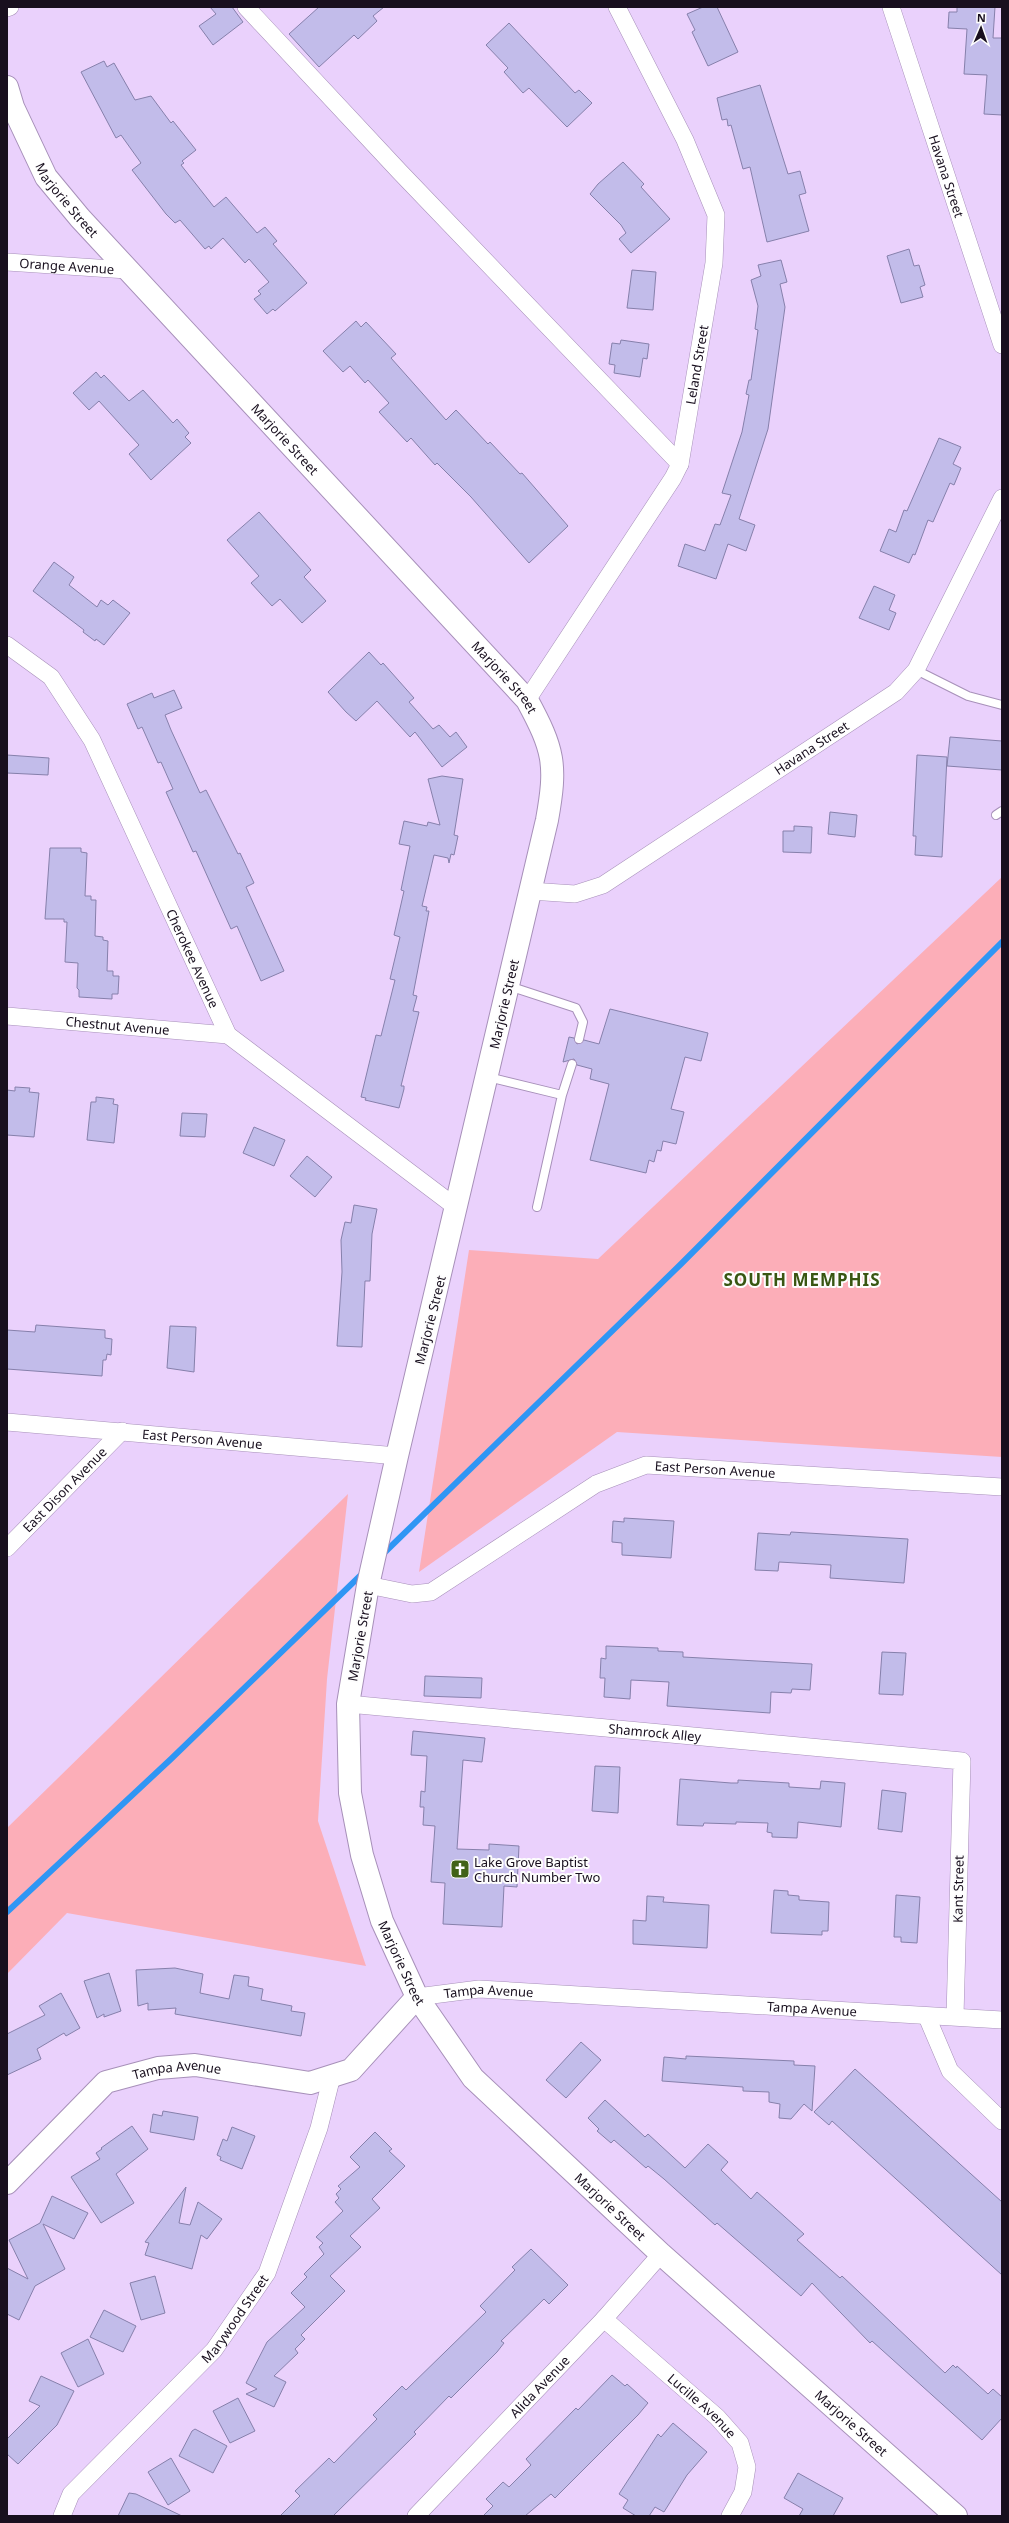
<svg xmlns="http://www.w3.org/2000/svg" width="1009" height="2523" font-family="'Noto Sans',sans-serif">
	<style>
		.green { fill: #fcaeb8 }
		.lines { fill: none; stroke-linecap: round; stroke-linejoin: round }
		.stream { stroke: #2f96f4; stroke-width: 6 }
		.building { fill: #c2bcea; stroke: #8680ab }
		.lane-casing { stroke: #a790b9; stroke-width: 10 }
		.street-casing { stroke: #a790b9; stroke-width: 18 }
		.secondary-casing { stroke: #a790b9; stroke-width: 24 }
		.lane { stroke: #fff; stroke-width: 8 }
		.street { stroke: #fff; stroke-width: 17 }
		.secondary { stroke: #fff; stroke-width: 22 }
		.labels { text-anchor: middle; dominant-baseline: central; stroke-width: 4; stroke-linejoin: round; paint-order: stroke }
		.street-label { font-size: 13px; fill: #180f1e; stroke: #fdfdfd }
		.poi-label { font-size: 13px; fill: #180f1e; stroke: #fdfdfd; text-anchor: start }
		.district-label { font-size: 17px; font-weight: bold; letter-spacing: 1px; fill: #395612; stroke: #fdfdfd }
	</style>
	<rect width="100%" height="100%" fill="#ead1fc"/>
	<path class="green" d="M 1002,877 L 1002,1457 L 617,1432 L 419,1572 L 469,1250 L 598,1259 Z
		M 348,1494 L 327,1679 L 318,1821 L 366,1966 L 67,1913 L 7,1974 L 7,1828 Z"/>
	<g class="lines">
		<path class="stream" d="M 382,1555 L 681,1264 L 1002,942
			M 7,1912 L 171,1759 L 364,1572"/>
	</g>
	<path class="building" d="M 210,7 L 232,7 L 243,22 L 213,45 L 199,26 L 216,14 Z
		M 319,7 L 384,7 L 373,16 L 377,21 L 358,39 L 354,35 L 319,67 L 289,34 Z
		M 703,7 L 717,7 L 738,52 L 708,66 L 692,32 L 695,30 L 687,14 Z
		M 957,7 L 995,7 L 993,38 L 1002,38 L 1002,115 L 984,114 L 987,75 L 964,74 L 967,29 L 948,28 L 949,12 L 957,12 Z
		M 509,23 L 575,93 L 579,90 L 592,103 L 567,127 L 529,88 L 523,93 L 504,72 L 508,68 L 486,45 Z
		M 104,61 L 107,67 L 114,63 L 135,100 L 151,96 L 171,123 L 173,121 L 196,150 L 182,161 L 184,163 L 181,165 L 214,207 L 226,197 L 257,233 L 265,227 L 277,241 L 273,244 L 307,283 L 275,311 L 273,309 L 267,314 L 254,299 L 261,294 L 258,291 L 269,282 L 249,259 L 245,263 L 223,238 L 211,249 L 209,246 L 205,249 L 180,220 L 175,223 L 166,214 L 132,170 L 141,163 L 121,135 L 116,138 L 81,72 Z
		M 760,85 L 788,174 L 800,171 L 806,193 L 799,195 L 809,231 L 767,242 L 750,167 L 743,169 L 731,125 L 728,126 L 727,119 L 722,120 L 717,98 Z
		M 623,162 L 644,184 L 641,187 L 670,219 L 631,253 L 619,239 L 626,233 L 621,225 L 590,194 L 598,184 Z
		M 909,249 L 914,266 L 919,265 L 925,285 L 920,287 L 923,297 L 901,303 L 887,256 Z
		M 781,260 L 787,282 L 780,284 L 785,307 L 768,429 L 739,519 L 755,525 L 746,551 L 728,544 L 716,579 L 678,566 L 685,544 L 705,551 L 715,524 L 720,525 L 731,495 L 722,493 L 742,432 L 749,395 L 746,394 L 749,380 L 751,380 L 758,330 L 755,329 L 758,306 L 751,280 L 761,276 L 758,265 Z
		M 632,270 L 656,272 L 653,310 L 627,308 Z
		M 356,321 L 361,327 L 366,322 L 396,354 L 391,358 L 446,420 L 456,410 L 488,444 L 490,442 L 520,474 L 522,473 L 568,526 L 529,563 L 471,497 L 437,463 L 435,465 L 411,438 L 407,442 L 379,412 L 389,403 L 368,380 L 365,383 L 350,366 L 343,372 L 323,351 Z
		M 621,340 L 649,344 L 647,359 L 643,358 L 640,377 L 614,373 L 615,365 L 609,364 L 612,343 L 620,344 Z
		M 96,372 L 101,378 L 104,375 L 129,401 L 143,390 L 173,423 L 177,419 L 189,433 L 185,437 L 191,443 L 151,480 L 129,454 L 139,445 L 99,401 L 89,410 L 73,393 Z
		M 939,438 L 961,447 L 953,464 L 961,468 L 954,485 L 950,483 L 933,522 L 928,520 L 915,555 L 913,554 L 909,563 L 880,551 L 889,529 L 896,532 L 904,510 L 907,511 Z
		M 259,512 L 311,570 L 304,577 L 326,601 L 302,623 L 280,599 L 272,606 L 251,583 L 259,576 L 227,540 Z
		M 54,562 L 74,577 L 69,585 L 97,607 L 101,600 L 108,605 L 113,600 L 130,613 L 104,645 L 96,639 L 95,641 L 83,632 L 84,630 L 33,591 Z
		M 874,586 L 895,595 L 889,610 L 896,613 L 889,630 L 859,618 Z
		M 369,652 L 381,665 L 383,663 L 414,698 L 409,702 L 433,729 L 439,725 L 450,737 L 456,732 L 467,747 L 442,767 L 415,732 L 410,737 L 377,701 L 356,721 L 346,712 L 328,692 Z
		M 174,690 L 182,708 L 165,715 L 171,730 L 200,793 L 206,790 L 238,854 L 240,853 L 254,883 L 246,887 L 284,971 L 261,981 L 237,926 L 231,929 L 196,851 L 193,852 L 185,834 L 166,792 L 173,789 L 161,762 L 158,763 L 142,727 L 138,729 L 127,704 L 152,693 L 154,698 Z
		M 950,737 L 1002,741 L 1002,770 L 947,766 Z
		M 7,755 L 49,758 L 48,775 L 7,773 Z
		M 917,755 L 947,757 L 942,857 L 915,855 L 916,836 L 913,836 Z
		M 442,776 L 463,779 L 454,835 L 458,836 L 454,855 L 451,854 L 449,863 L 448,858 L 434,855 L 422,906 L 427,907 L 426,911 L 429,911 L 413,995 L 417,996 L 413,1011 L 419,1012 L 401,1086 L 404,1086 L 404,1089 L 399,1108 L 365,1100 L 366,1098 L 361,1097 L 376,1035 L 381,1036 L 395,980 L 390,979 L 400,937 L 394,935 L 404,891 L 401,890 L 410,846 L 399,844 L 404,821 L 427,826 L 428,822 L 440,825 L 428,779 Z
		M 830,812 L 857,815 L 855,837 L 828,834 Z
		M 794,826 L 812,827 L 811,853 L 783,852 L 783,831 L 794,831 Z
		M 50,848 L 81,848 L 81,852 L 87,853 L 85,896 L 91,896 L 91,900 L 96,900 L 95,936 L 103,937 L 103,940 L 108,941 L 107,971 L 113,971 L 113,976 L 119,976 L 118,994 L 112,994 L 112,999 L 79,997 L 79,990 L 77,988 L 78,963 L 65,962 L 67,922 L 64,922 L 64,919 L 45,919 Z
		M 610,1009 L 708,1033 L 701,1061 L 685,1057 L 671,1109 L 684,1112 L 676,1144 L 663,1141 L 661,1151 L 657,1150 L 654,1162 L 649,1160 L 646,1173 L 590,1160 L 609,1084 L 590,1079 L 592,1069 L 577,1065 L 574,1059 L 563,1062 L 569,1037 L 574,1038 L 577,1044 L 584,1040 L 599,1044 Z
		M 15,1087 L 30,1088 L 29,1092 L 39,1093 L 34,1137 L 7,1135 L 7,1090 L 15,1091 Z
		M 96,1097 L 114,1099 L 113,1104 L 118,1105 L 114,1143 L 87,1140 L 91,1102 L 96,1102 Z
		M 182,1113 L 207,1114 L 205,1137 L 180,1136 Z
		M 254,1127 L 285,1140 L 274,1166 L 243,1153 Z
		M 307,1156 L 332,1177 L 315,1197 L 290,1176 Z
		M 354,1205 L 377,1209 L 372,1234 L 370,1281 L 365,1281 L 362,1347 L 337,1346 L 342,1272 L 341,1240 L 345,1222 L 351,1223 Z
		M 36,1325 L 105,1330 L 105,1338 L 112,1339 L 111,1355 L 107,1354 L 106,1360 L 103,1360 L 102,1376 L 7,1369 L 7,1330 L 35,1332 Z
		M 170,1326 L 196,1327 L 194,1372 L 167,1368 Z
		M 624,1518 L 674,1521 L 671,1558 L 622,1555 L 622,1543 L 612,1542 L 612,1539 L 613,1521 L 624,1522 Z
		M 791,1532 L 908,1539 L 904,1583 L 830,1578 L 831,1565 L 779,1562 L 778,1571 L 755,1570 L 758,1533 L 790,1535 Z
		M 606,1646 L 658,1648 L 658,1651 L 683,1652 L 683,1657 L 812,1664 L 810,1690 L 792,1689 L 791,1693 L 771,1692 L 770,1713 L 667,1706 L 669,1682 L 631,1680 L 630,1699 L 604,1697 L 605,1678 L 600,1678 L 601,1658 L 606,1659 Z
		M 882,1652 L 906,1653 L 903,1695 L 879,1694 Z
		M 425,1676 L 482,1678 L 481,1698 L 424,1696 Z
		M 413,1731 L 485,1738 L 482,1762 L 463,1760 L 457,1849 L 489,1850 L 489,1844 L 519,1846 L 517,1887 L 504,1886 L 502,1927 L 443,1924 L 445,1883 L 431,1882 L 435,1826 L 423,1825 L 424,1807 L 420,1807 L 421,1791 L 425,1792 L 427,1756 L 411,1755 Z
		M 595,1766 L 620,1767 L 618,1813 L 592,1811 Z
		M 680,1779 L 731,1783 L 738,1783 L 738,1780 L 789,1783 L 789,1787 L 820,1789 L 821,1781 L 845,1783 L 841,1827 L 798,1822 L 797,1838 L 772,1837 L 772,1833 L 767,1832 L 768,1823 L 736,1822 L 736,1824 L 704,1823 L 703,1826 L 677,1825 Z
		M 882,1790 L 906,1793 L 902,1832 L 878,1829 Z
		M 774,1890 L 788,1891 L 788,1895 L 799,1896 L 799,1900 L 829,1902 L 828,1931 L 822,1931 L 822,1935 L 771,1933 Z
		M 896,1895 L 920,1897 L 917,1943 L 901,1942 L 901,1937 L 894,1937 Z
		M 647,1896 L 664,1897 L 663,1902 L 709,1905 L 707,1948 L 633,1944 L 633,1920 L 646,1921 Z
		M 175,1968 L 203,1974 L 200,1993 L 229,1999 L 234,1975 L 249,1977 L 248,1986 L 263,1989 L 261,2000 L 292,2006 L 291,2011 L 305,2013 L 301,2036 L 175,2014 L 176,2008 L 148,2010 L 148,2003 L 138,2006 L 136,1970 Z
		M 109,1973 L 121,2011 L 104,2017 L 104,2014 L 97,2018 L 84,1981 Z
		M 61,1993 L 80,2028 L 66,2036 L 64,2033 L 37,2049 L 41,2059 L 7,2075 L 7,2034 L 45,2015 L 39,2006 Z
		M 581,2042 L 601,2060 L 566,2098 L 546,2080 Z
		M 686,2056 L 794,2061 L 794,2065 L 815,2066 L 812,2111 L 804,2104 L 791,2119 L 779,2118 L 780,2104 L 769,2102 L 769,2092 L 743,2091 L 743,2087 L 662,2081 L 664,2057 L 686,2059 Z
		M 855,2069 L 1002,2202 L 1002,2275 L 832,2121 L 829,2125 L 814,2112 Z
		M 605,2100 L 645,2137 L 648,2134 L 685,2168 L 708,2144 L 728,2162 L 721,2170 L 751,2199 L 757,2192 L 804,2234 L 797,2240 L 840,2278 L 842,2276 L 945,2373 L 953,2365 L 956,2368 L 957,2366 L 988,2394 L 993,2389 L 1002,2397 L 1002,2418 L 982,2440 L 872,2341 L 870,2343 L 812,2283 L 801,2296 L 717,2223 L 715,2225 L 664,2179 L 648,2166 L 646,2168 L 614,2140 L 611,2143 L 597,2131 L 599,2129 L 588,2118 Z
		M 163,2111 L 198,2117 L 194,2140 L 150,2132 L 153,2114 L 162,2116 Z
		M 132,2126 L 148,2149 L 116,2174 L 134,2203 L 101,2223 L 71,2177 L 100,2159 L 96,2153 L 102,2149 L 101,2148 Z
		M 232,2127 L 255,2136 L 242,2169 L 220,2160 L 221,2157 L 217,2155 L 223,2139 L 227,2141 Z
		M 375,2132 L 392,2149 L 389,2151 L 405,2166 L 372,2199 L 380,2208 L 350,2236 L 361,2247 L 330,2276 L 345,2291 L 301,2335 L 305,2339 L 295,2349 L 298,2353 L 274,2376 L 286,2382 L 274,2407 L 246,2394 L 257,2389 L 246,2383 L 267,2342 L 305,2307 L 291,2293 L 307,2277 L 304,2274 L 324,2254 L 319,2247 L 323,2243 L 316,2237 L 343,2211 L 335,2202 L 339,2198 L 336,2194 L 341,2189 L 338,2186 L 360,2167 L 350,2157 Z
		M 186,2187 L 179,2223 L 190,2225 L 198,2202 L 222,2219 L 207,2239 L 201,2235 L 192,2269 L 145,2255 L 149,2243 L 145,2242 Z
		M 52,2196 L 88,2213 L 74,2239 L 43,2224 L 65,2269 L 35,2286 L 19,2320 L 7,2314 L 7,2268 L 28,2279 L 9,2240 L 40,2223 Z
		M 531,2249 L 568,2285 L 549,2304 L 544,2299 L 501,2341 L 504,2343 L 497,2352 L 451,2398 L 449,2396 L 414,2432 L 416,2434 L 333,2516 L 280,2516 L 300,2496 L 295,2491 L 329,2458 L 334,2463 L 377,2419 L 373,2415 L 402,2386 L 406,2390 L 486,2312 L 480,2306 L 515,2270 L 512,2267 Z
		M 155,2276 L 165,2313 L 141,2320 L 130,2283 Z
		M 104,2310 L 136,2326 L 123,2352 L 90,2337 Z
		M 88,2339 L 104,2374 L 78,2387 L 61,2353 Z
		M 612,2375 L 625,2386 L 627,2384 L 648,2403 L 638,2415 L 555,2498 L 551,2494 L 525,2516 L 483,2516 L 493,2506 L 486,2499 L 503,2482 L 509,2487 L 531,2465 L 526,2459 L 576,2408 L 578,2410 Z
		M 41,2376 L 74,2391 L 57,2425 L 18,2464 L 7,2454 L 7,2439 L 40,2406 L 29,2401 Z
		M 238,2398 L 255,2431 L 230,2443 L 213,2411 Z
		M 673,2423 L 707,2452 L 687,2475 L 664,2512 L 655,2507 L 649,2516 L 636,2516 L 623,2508 L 628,2500 L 619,2494 L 658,2434 L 661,2437 Z
		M 195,2429 L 227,2446 L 213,2473 L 179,2456 L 192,2431 Z
		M 171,2458 L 190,2491 L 168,2505 L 148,2472 Z
		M 798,2473 L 843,2498 L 833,2516 L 799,2516 L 803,2509 L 784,2498 Z
		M 129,2493 L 136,2494 L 182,2516 L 118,2516 Z"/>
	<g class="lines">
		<defs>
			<path id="lane" d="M 916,670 L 968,696 L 1002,705
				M 996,815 L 1002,811
				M 509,986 L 576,1008 L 583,1022 L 579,1039
				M 488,1077 L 562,1095 L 537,1207
				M 562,1095 L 572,1064"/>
			<g id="street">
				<path d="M 246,7 L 399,171 L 680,464"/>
				<path id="s1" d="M 891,7 L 1002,345"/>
				<path d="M 7,8 L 10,7"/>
				<path id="s2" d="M 7,262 L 127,270"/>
				<path id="s3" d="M 7,645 L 51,677 L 92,740 L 228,1035 L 457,1208"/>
				<path id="s4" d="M 527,700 L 673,478 L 680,464 L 714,263 L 716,215 L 685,140 L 617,7"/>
				<path id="s5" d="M 530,891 L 575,894 L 603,885 L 896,692 L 916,670 L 1002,498"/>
				<path id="s6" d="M 7,1016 L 228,1035"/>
				<path id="s7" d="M 7,1422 L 397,1456"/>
				<path id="s8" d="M 7,1548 L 122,1431"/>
				<path id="s9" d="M 368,1585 L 412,1594 L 431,1592 L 596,1484 L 646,1465 L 1002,1487"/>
				<path id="s10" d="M 348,1704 L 962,1761 L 955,2016"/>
				<path id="s11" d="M 417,1997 L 479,1989 L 1002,2020"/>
				<path d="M 927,2017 L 950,2071 L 1002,2121"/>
				<path id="s12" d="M 604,2319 L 717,2417 L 740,2443 L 747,2467 L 743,2492 L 730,2516"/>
				<path id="s13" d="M 62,2516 L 71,2494 L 214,2350 L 267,2273 L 319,2128 L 332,2076"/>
				<path id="s14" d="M 416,2516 L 604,2319 L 661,2254"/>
			</g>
			<g id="secondary">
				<path id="s15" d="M 7,87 L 13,107 L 46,177 L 80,218 L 527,700 C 554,750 557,764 547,820 L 397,1456 L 368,1585 L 348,1704 L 350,1793 L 362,1855 L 382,1921 L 417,1997 L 473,2078 L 661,2254 L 956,2516"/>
				<path id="s16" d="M 7,2183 L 106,2082 L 158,2068 L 195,2065 L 310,2083 L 351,2070 L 417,1997"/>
			</g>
		</defs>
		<use href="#lane" class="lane-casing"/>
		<use href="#street" class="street-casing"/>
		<use href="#secondary" class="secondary-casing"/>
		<use href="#lane" class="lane"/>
		<use href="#street" class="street"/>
		<use href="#secondary" class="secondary"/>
	</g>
	<defs>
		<symbol id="church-square" viewBox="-11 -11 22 22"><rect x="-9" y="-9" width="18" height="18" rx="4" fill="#426318" stroke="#fdfdfd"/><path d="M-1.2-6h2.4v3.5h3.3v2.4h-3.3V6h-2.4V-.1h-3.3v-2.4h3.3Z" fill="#fff"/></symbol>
	</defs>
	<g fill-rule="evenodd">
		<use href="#church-square" x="449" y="1858" width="22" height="22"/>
	</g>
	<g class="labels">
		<g class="street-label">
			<text stroke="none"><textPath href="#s1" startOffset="178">Havana Street</textPath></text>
			<text stroke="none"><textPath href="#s15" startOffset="129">Marjorie Street</textPath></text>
			<text stroke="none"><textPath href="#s2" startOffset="60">Orange Avenue</textPath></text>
			<text stroke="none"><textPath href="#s4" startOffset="382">Leland Street</textPath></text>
			<text stroke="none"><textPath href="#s15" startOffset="453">Marjorie Street</textPath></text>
			<text stroke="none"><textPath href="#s15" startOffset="777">Marjorie Street</textPath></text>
			<text stroke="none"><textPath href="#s5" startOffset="324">Havana Street</textPath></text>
			<text stroke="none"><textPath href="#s3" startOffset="370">Cherokee Avenue</textPath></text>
			<text transform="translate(504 1004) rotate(-77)">Marjorie Street</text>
			<text stroke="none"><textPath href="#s6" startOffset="111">Chestnut Avenue</textPath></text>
			<text transform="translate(430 1320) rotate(-76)">Marjorie Street</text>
			<text stroke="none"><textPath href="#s7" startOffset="196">East Person Avenue</textPath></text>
			<text stroke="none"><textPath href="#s9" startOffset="384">East Person Avenue</textPath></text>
			<text stroke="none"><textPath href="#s8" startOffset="82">East Dison Avenue</textPath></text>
			<text transform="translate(360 1636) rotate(-80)">Marjorie Street</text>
			<text stroke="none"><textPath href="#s10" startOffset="308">Shamrock Alley</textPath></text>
			<text transform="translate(958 1889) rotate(-89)">Kant Street</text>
			<text stroke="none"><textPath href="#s15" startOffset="2108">Marjorie Street</textPath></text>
			<text stroke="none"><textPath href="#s11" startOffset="72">Tampa Avenue</textPath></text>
			<text stroke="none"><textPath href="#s11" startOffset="396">Tampa Avenue</textPath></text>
			<text stroke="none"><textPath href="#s16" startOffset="214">Tampa Avenue</textPath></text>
			<text stroke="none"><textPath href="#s15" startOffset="2432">Marjorie Street</textPath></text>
			<text stroke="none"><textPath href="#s13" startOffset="264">Marywood Street</textPath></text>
			<text stroke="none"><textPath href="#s14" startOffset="179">Alida Avenue</textPath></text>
			<text stroke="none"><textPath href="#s12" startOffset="131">Lucille Avenue</textPath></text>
			<text stroke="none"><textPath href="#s15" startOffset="2756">Marjorie Street</textPath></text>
		</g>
		<g class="poi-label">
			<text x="474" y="1862">Lake Grove Baptist<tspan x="474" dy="15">Church Number Two</tspan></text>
		</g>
		<g class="district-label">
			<text x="802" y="1279">SOUTH MEMPHIS</text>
		</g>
	</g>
	<rect width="1009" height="2523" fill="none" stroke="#180f1e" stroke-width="16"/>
	<g transform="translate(981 28) rotate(2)" stroke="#fdfdfd" stroke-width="3" paint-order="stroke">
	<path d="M0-3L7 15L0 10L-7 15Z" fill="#180f1e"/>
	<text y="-6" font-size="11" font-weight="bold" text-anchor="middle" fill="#180f1e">N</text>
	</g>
</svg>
